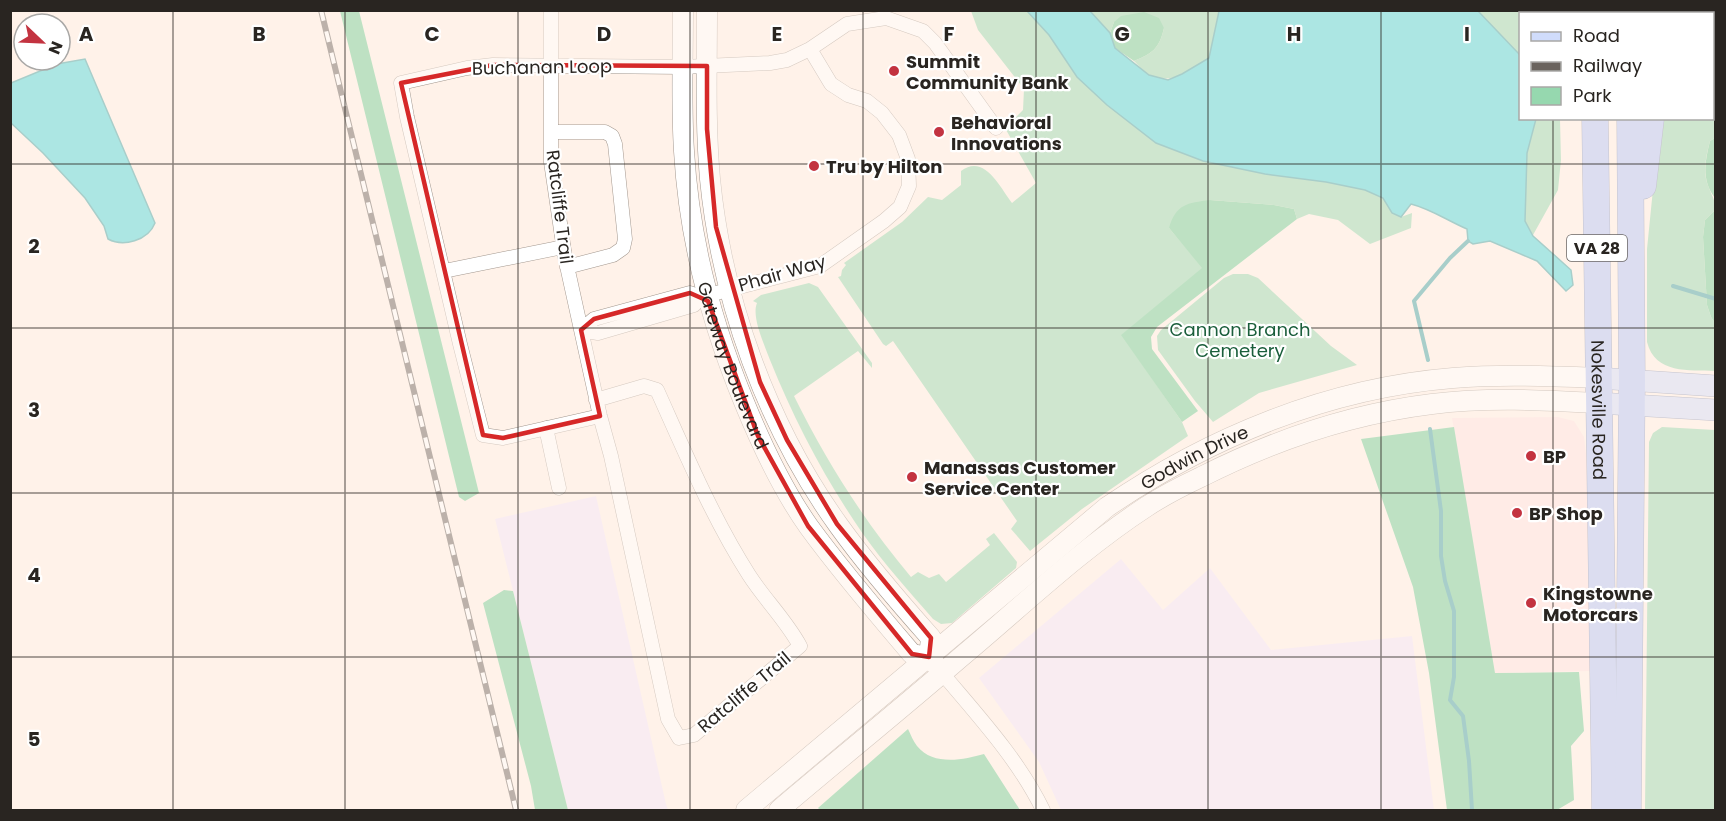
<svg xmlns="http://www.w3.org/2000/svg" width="1726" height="821" font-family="Poppins,sans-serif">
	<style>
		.commercial { fill: #fee3e3 }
		.industrial { fill: #f2e5fa }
		.green { fill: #96d8af }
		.forest { fill: #6fcd96 }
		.water { fill: #48d8dc; stroke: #3fa2a4; stroke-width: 1.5 }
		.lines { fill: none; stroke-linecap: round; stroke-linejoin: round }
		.stream { stroke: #3fa2a4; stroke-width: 4 }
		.street-casing { stroke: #a3988f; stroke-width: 15 }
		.secondary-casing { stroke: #a3988f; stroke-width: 21 }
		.primary-casing { stroke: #818cad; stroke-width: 22 }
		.highway-casing { stroke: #818cad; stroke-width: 27 }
		.street { stroke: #fff; stroke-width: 14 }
		.secondary { stroke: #fff; stroke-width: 20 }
		.primary { stroke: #d0dcfb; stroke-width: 21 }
		.highway { stroke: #b1c4f8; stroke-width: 26 }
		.rail-casing { stroke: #6a635e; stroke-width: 6 }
		.rail { stroke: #fff; stroke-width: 4; stroke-dasharray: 11; stroke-linecap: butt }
		.marked { fill: none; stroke: #d62828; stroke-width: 4.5; stroke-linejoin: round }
		.grid { fill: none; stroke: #292521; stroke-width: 1.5; stroke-opacity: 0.55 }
		.poi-dot { fill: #c33340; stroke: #fff; stroke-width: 2 }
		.labels { text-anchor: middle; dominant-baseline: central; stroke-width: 4.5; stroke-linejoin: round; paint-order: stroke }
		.shield { fill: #fff; stroke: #696664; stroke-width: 1.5 }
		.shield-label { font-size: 16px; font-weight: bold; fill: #292521 }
		.poi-label { font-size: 18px; font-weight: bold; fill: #292521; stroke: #fff; text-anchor: start }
		.street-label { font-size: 18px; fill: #292521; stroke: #fff }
		.park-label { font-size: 18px; fill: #1a5e3b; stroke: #fff }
		.grid-label { font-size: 20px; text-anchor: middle; font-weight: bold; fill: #292521; stroke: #fff; stroke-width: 4.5; stroke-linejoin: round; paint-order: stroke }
	</style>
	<rect width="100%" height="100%" fill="#fff2e9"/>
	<path class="commercial" d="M 1558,417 L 1574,421 L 1584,437 L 1587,462 L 1591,671 L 1495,673 L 1452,418 Z"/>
	<path class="industrial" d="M 596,496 L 666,804 L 668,810 L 568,810 L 495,519 Z
		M 1121,559 L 1163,610 L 1210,568 L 1271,650 L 1412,636 L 1434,810 L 1061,810 L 1039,762 L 979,678 Z"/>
	<path class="green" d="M 1219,10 L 1209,58 C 1191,70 1169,87 1148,74 C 1143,71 1138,65 1134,61 C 1153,53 1159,49 1164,28 L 1114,22 L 1110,33 L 1090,11 Z
		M 971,11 L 1027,11 L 1049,35 L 1077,77 L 1107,105 L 1156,143 L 1203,161 L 1265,174 L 1326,182 L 1365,190 L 1383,198 L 1401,217 L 1412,213 L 1411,228 L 1370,244 L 1338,220 L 1309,214 L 1297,219 L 1294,209 L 1274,205 L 1210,200 L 1169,228 L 1203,268 L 1122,335 L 1182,422 L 1188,436 L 1082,509 L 1030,551 L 1011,529 L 1017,521 L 893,341 L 886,346 L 883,344 L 838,277 L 841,276 L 842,270 L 846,265 L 844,263 L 902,222 L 928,197 L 942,200 L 961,185 L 961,171 C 984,153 1000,187 1012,203 L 1036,183 L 1005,128 L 1023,110 L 1024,89 L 978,30 Z
		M 1478,11 L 1522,11 L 1523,13 L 1520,14 L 1520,55 Z
		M 1673,11 L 1715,11 L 1715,138 L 1710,141 C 1706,156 1702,173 1709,188 C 1713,199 1715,198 1715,210 L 1705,220 L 1703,237 L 1707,305 L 1711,317 L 1715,323 L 1715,371 C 1689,370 1655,374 1647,342 L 1647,249 L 1660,119 L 1712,118 L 1712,14 L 1672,13 Z
		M 1536,119 L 1560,119 L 1561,160 L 1558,190 L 1533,235 L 1525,221 L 1527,153 Z
		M 1233,274 L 1248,274 L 1258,278 L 1331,346 L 1357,365 L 1259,393 L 1213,422 L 1195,401 L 1158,350 L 1157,336 L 1161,330 L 1224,278 Z
		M 809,283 L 818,287 L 872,363 L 872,368 L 858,351 L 794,396 C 826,461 864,521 911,577 L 918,572 L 929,578 L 939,574 L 946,582 L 990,545 L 986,539 L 994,533 L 1017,562 L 1016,568 L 952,623 L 941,624 L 933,619 C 909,591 884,564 863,534 C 825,479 795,422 770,360 C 765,346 751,317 757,303 L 753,301 L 761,295 Z
		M 1662,427 L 1715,430 L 1715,810 L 1645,810 L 1649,442 L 1653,433 Z"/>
	<path class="forest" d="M 340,11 L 359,11 L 479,493 L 465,501 L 459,497 Z
		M 1144,12 L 1159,18 L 1164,28 C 1159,49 1153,53 1134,61 L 1115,48 L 1110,33 L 1114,22 L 1121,16 Z
		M 1715,138 L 1715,198 C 1701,180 1705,161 1710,141 Z
		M 1210,200 L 1274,205 L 1294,209 L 1297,219 L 1157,327 L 1151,337 L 1152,349 L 1198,411 L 1182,422 L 1121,335 L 1202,268 L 1169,228 C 1176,204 1187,203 1210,200 Z
		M 1715,210 L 1715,323 L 1711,317 L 1707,305 L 1703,237 L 1705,220 Z
		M 1454,427 L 1495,673 L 1579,672 L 1584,731 L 1571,746 L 1574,800 L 1557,810 L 1447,810 L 1429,673 L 1413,587 L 1361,439 Z
		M 504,590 L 513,591 L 568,810 L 535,810 L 531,786 L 483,603 Z
		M 908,729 C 911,735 913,741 917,746 C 933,766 963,760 984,754 L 1020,810 L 820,810 L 818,808 Z"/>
	<path class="water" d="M 1027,11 L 1090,11 L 1110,33 L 1115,48 L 1149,75 L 1168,80 L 1182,74 L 1209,58 L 1219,11 L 1478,11 L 1520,55 L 1520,118 L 1536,119 L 1527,153 L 1525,221 L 1533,236 L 1571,270 L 1573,285 L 1566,291 L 1537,261 L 1490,241 L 1473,244 L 1468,241 L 1467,229 C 1448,221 1431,209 1411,204 L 1401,217 L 1392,213 L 1383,198 L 1365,190 L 1326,182 L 1265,174 L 1203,161 L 1156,143 L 1107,105 L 1077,77 L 1049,35 Z
		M 85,59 L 155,223 C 148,241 123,247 108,239 L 104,226 L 85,198 L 43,153 L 11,123 L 11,83 L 57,64 Z"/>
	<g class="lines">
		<path class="stream" d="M 1673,286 L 1716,299
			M 1428,360 L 1414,301 L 1450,258 L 1468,241
			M 1430,429 L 1441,511 L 1441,556 L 1445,581 L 1454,611 L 1454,677 L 1450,700 L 1463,716 L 1469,761 L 1472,810"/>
		<defs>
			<path id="street" d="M 551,10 L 551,162 L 565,257 L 600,416 L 611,456 L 668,719 L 679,738 L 694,735 L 800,646 C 786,620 765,600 749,575 C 712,517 685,452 657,390 L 644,386 L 596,400
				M 551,132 L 605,132 L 612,136 L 615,144 L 625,239 L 623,248 L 613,255 L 567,267
				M 444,271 L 563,247
				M 690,293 L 701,297 L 694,305 L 598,333 L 581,330 L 594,319 Z
				M 701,297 L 820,266 L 884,221 L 900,207 L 909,186 L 908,159 L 899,135 L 882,113 L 867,101 L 848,95 L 831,84 L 810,49
				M 600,416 L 503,438 L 483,435 L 460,344 L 407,117 L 401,83 L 467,68 L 493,65 L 683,67 L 770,63 L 787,60 L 810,49 L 847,24 L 886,18 L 923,31 L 935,43 L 996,128
				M 546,428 L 559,488
				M 942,673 C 979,717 1018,759 1043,810"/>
			<g id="secondary">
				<path id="s1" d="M 683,10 C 683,57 681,105 684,151 C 689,238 711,322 744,402 C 762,446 782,489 809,527 C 841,571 877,613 912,654 L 929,657 L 935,664"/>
				<path d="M 707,10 C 707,67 705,123 710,179 C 722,301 767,426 839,526 C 867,565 899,602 931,638 L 929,657"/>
				<path id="s2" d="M 746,810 L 1107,507 C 1210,437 1328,388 1453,378 C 1501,374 1550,376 1598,378"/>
				<path d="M 779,810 C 839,759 901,709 961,657 C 1022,606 1080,550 1146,507 C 1164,495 1182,486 1201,477 C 1274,440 1350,414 1432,404 C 1487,397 1543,400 1598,403"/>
			</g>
			<path id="primary" d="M 1598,378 L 1716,386
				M 1598,403 L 1716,410"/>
			<g id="highway">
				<path d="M 1591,10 L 1591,14"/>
				<path d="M 1628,10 L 1628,14"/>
				<path d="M 1663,14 L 1663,10"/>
				<path id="s3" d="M 1595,118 L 1605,810"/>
				<path d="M 1643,186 L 1651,118"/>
				<path d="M 1628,810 L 1632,380 L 1630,118"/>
			</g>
		</defs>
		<use href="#street" class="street-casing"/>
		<use href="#secondary" class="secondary-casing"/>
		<use href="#primary" class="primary-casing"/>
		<use href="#highway" class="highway-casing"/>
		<use href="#street" class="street"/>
		<use href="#secondary" class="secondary"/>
		<use href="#primary" class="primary"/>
		<use href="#highway" class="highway"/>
		<defs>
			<path id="rail" d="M 321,10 L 516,810"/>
		</defs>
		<use href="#rail" class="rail-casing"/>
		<use href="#rail" class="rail"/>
	</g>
	<path d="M0 0H1726V821H0ZM 493,65 L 707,66 L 707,129 L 716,227 L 760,382 L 787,440 L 837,524 L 931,638 L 929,657 L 912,654 L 808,526 L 758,436 L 708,301 L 690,293 L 594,319 L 581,330 L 600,416 L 503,438 L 483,435 L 401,83 Z" fill="#fff2e9" fill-opacity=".55" fill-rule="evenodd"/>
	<path class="marked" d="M 493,65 L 707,66 L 707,129 L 716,227 L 760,382 L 787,440 L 837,524 L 931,638 L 929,657 L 912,654 L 808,526 L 758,436 L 708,301 L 690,293 L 594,319 L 581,330 L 600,416 L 503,438 L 483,435 L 401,83 Z"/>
	<path class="grid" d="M 173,10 L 173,810M 345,10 L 345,810M 518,10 L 518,810M 690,10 L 690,810M 863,10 L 863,810M 1036,10 L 1036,810M 1208,10 L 1208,810M 1381,10 L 1381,810M 1553,10 L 1553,14M 1553,118 L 1553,810M 10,164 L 1716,164M 10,328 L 1716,328M 10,493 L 1716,493M 10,657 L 1716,657"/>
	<g class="poi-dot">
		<circle cx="894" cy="71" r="6"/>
		<circle cx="939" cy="132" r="6"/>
		<circle cx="814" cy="166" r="6"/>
		<circle cx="1531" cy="456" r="6"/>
		<circle cx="912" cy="477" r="6"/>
		<circle cx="1517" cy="513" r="6"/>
		<circle cx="1531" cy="603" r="6"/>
	</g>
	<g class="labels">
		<rect class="shield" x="1567" y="235" width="60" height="26" rx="4.5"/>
		<g class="shield-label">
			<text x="1597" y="248">VA 28</text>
		</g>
		<g class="poi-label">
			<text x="906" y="61">Summit<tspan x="906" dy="21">Community Bank</tspan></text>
			<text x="951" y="122">Behavioral<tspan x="951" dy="21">Innovations</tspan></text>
			<text x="826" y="166">Tru by Hilton</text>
			<text x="1543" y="456">BP</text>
			<text x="924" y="467">Manassas Customer<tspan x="924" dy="21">Service Center</tspan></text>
			<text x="1529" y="513">BP Shop</text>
			<text x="1543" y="593">Kingstowne<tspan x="1543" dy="21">Motorcars</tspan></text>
		</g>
		<g class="street-label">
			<text transform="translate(542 67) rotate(-1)">Buchanan Loop</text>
			<text transform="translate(560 207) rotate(83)">Ratcliffe Trail</text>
			<text transform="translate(782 273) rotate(-16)">Phair Way</text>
			<text stroke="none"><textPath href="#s1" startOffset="362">Gateway Boulevard</textPath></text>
			<text stroke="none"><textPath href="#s3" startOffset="292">Nokesville Road</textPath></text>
			<text stroke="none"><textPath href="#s2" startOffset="572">Godwin Drive</textPath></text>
			<text transform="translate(744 692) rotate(-40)">Ratcliffe Trail</text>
		</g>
		<g class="park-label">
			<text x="1240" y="329">Cannon Branch<tspan x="1240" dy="21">Cemetery</tspan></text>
		</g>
	</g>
	<g class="grid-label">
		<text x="86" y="41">A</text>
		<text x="259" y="41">B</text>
		<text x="432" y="41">C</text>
		<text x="604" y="41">D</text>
		<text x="777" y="41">E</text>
		<text x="949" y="41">F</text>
		<text x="1122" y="41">G</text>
		<text x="1294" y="41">H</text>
		<text x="1467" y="41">I</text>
		<text x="34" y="253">2</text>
		<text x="34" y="417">3</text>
		<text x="34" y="582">4</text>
		<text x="34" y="746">5</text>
	</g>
	<rect width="1726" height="821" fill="none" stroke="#292521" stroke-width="24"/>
	<rect x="1519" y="12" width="195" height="108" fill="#ffffff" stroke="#a9a8a6" stroke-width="1.5"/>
	<rect x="1531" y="32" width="30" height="9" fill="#d0dcfb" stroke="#a9a8a6" stroke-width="1.5"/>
	<text x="1573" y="42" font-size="18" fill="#292521">Road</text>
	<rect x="1531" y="62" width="30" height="9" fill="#6a635e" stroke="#a9a8a6" stroke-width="1.5"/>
	<text x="1573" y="72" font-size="18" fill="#292521">Railway</text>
	<rect x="1531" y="87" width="30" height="18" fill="#96d8af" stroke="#a9a8a6" stroke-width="1.5"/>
	<text x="1573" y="102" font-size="18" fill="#292521">Park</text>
	<g transform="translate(42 42) rotate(113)"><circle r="28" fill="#ffffff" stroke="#a9a8a6" stroke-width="1.5"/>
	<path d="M0-4.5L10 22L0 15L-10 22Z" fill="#c33340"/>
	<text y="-9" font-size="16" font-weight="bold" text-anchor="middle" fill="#292521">N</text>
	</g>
</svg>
